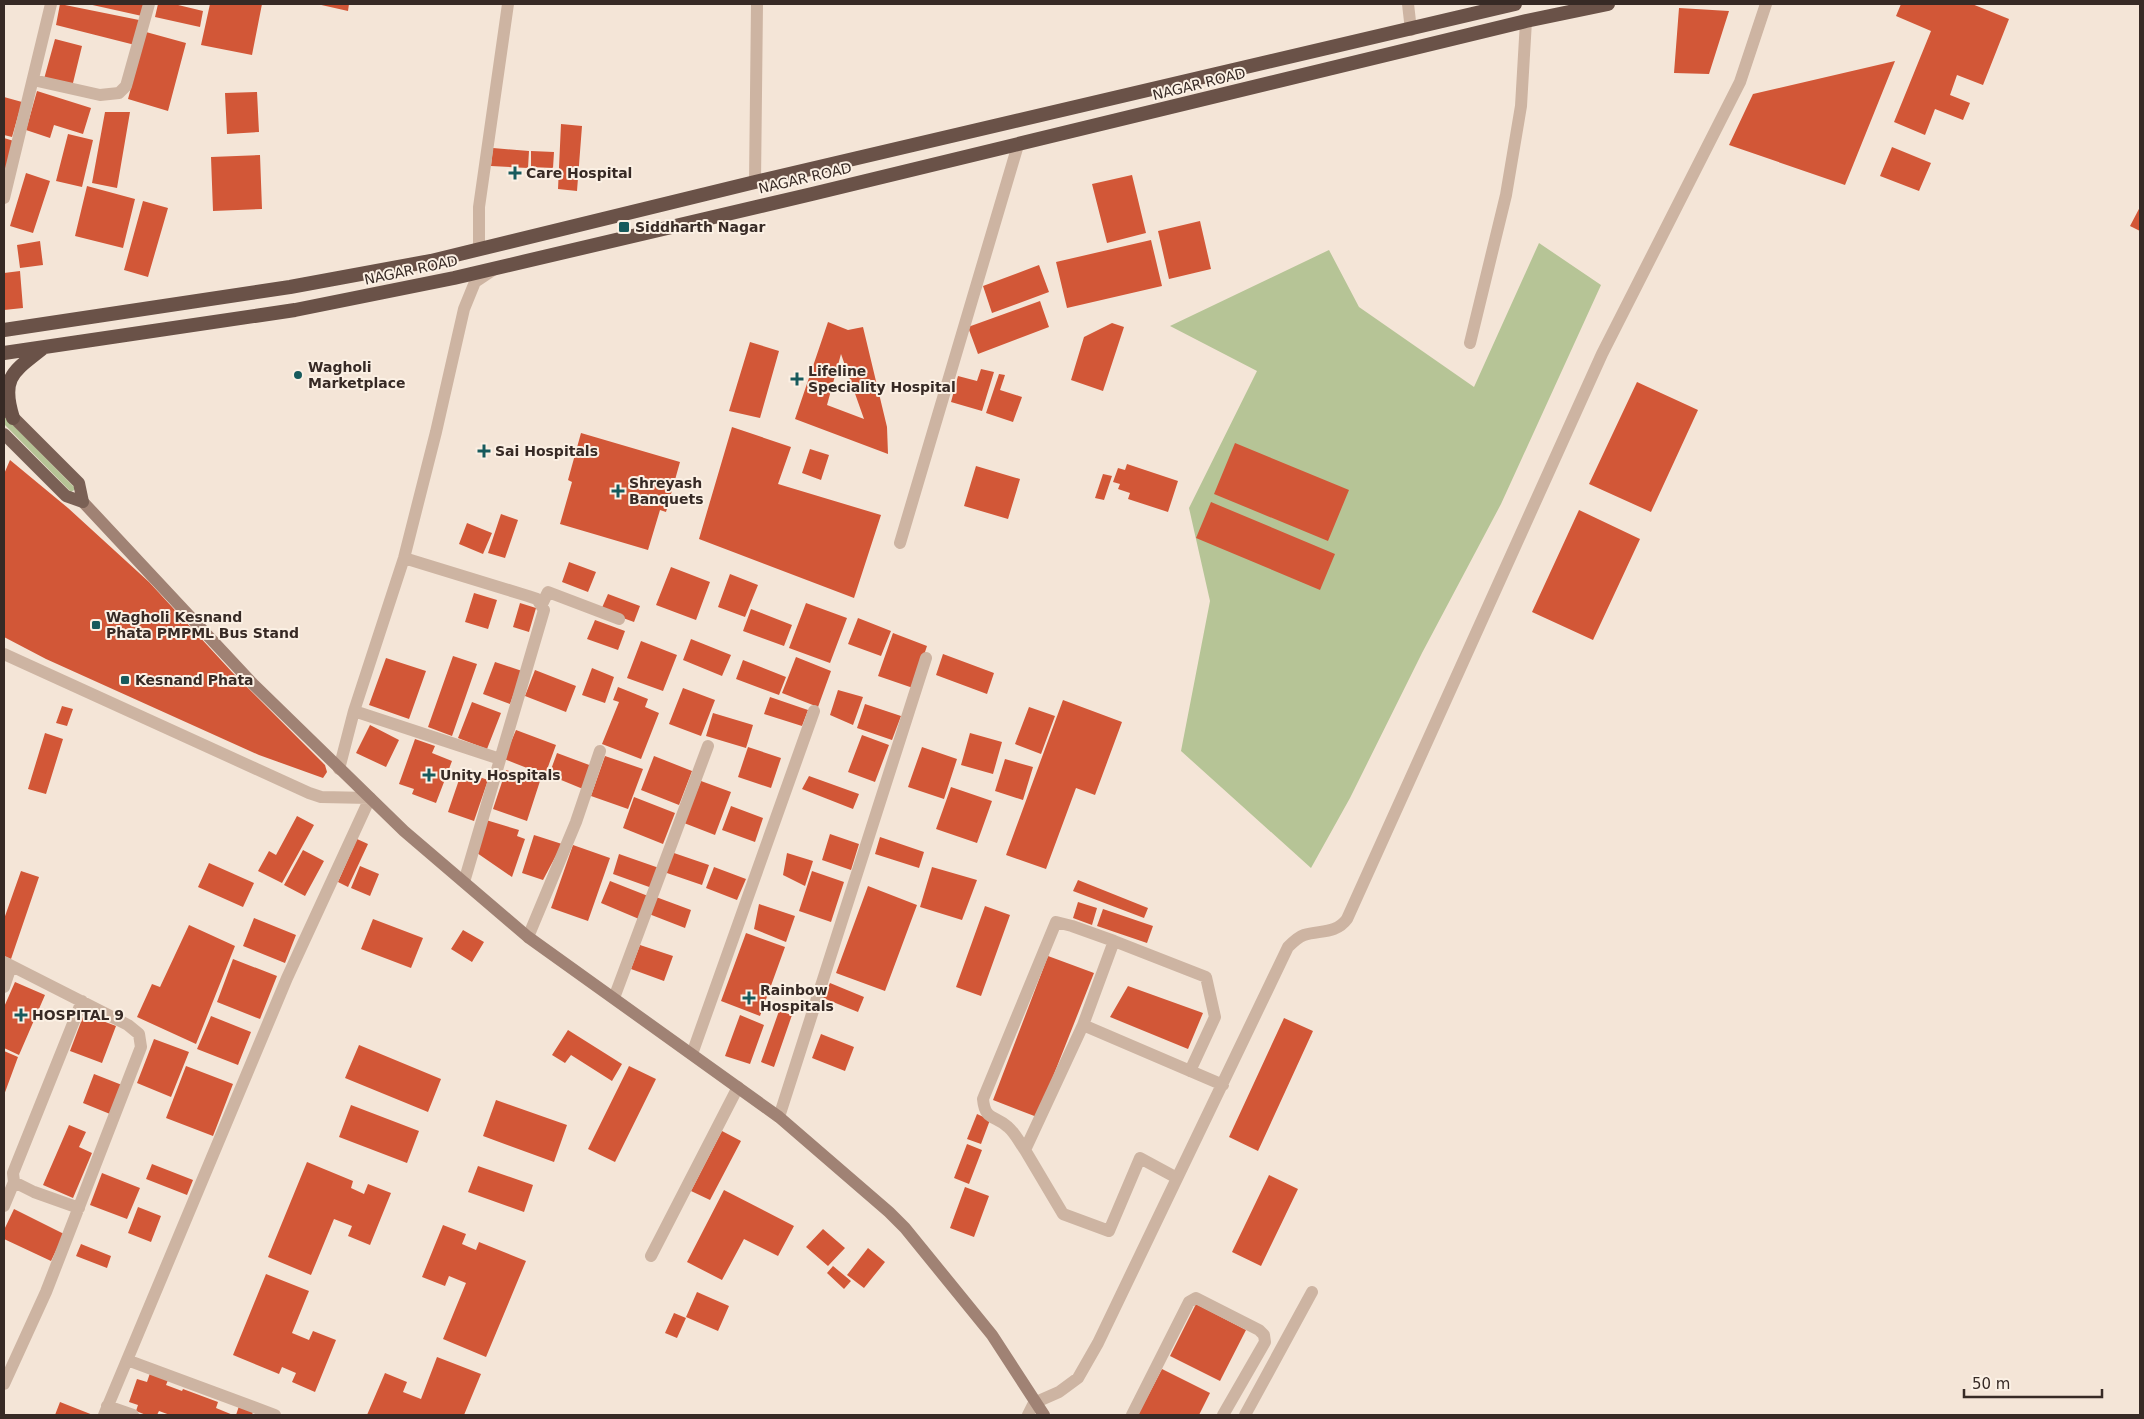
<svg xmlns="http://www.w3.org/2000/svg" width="2144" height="1419" font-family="'DejaVu Sans',sans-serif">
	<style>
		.green { fill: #b6c496 }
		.building { fill: #d25737; fill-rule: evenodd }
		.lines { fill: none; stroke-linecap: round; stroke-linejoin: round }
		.minor { stroke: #cdb4a2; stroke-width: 12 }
		.secondary { stroke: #a08274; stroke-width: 12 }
		.primary { stroke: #7a6055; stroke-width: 12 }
		.trunk { stroke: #6a5248; stroke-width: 14 }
		.poi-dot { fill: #175a5c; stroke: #fbf0e4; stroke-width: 2 }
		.labels { text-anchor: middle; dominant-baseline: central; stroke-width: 4; stroke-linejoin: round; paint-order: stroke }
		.street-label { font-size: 14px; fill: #372a25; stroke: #fbf0e4 }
		.poi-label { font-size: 14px; font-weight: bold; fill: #372a25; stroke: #fbf0e4; text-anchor: start }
	</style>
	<rect width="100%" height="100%" fill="#f4e5d7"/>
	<path class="green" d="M 1539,243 L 1601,285 L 1501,504 L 1422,653 L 1350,798 L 1311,868 L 1181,751 L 1210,601 L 1189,508 L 1257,371 L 1170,326 L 1329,250 L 1359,307 L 1474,387 Z
		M 4,416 L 76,489 L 71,492 L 4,424 Z"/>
	<path class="building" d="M 60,4 L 139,20 L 135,45 L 56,25 Z
		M 88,4 L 144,4 L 142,16 Z
		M 158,4 L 174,4 L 203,11 L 200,27 L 155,17 Z
		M 210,4 L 262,4 L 252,55 L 201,45 Z
		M 317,4 L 349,4 L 348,11 Z
		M 1901,4 L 1972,4 L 2009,19 L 1983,85 L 1957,75 L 1950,95 L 1970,103 L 1963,120 L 1935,109 L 1925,135 L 1894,122 L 1931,31 L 1896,16 Z
		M 1679,8 L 1729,11 L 1709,74 L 1674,73 Z
		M 146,32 L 186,43 L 168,111 L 128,99 Z
		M 55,39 L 82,46 L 72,87 L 44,79 Z
		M 1895,61 L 1845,185 L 1729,145 L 1753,94 Z
		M 37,91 L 91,108 L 83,134 L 54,125 L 50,138 L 26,130 Z
		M 257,92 L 259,132 L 227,134 L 225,93 Z
		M 4,97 L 22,102 L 12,137 L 4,135 Z
		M 105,112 L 130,112 L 117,188 L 92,183 Z
		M 561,124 L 582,126 L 577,191 L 558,189 Z
		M 68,134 L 93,140 L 82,187 L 56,181 Z
		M 4,138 L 17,142 L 4,178 Z
		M 1892,147 L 1931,163 L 1919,191 L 1880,176 Z
		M 493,148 L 529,151 L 528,168 L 491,166 Z
		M 531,151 L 554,152 L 553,168 L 531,167 Z
		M 260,155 L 262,209 L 213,211 L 211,157 Z
		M 26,173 L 50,181 L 33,233 L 10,226 Z
		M 1132,175 L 1146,233 L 1107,243 L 1092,184 Z
		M 87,186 L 135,199 L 123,248 L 75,236 Z
		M 143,201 L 168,208 L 148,277 L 124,270 Z
		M 2140,207 L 2140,231 L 2130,226 Z
		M 1200,221 L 1211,269 L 1169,279 L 1158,231 Z
		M 1151,240 L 1162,286 L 1067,308 L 1056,262 Z
		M 40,241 L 43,265 L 20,268 L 17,245 Z
		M 1039,265 L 1049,292 L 992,313 L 983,286 Z
		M 20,271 L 23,308 L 4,310 L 4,273 Z
		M 1040,301 L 1049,327 L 978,354 L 968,327 Z
		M 828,322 L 848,330 L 863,327 L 887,427 L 888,454 L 795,419 ZM 841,354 L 864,419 L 827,405 Z
		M 1112,323 L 1124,327 L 1103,391 L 1071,380 L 1084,337 Z
		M 750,342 L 779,351 L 760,418 L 729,411 Z
		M 981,369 L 994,372 L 982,411 L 951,402 L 958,376 L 977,381 Z
		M 999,374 L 1005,375 L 1000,390 L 1022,397 L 1013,422 L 986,413 Z
		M 1637,382 L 1698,410 L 1651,512 L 1589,484 Z
		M 732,427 L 791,447 L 778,484 L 881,515 L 854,598 L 699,539 Z
		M 581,433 L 680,462 L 666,512 L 660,510 L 648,550 L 560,524 L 572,482 L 568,480 Z
		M 1235,443 L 1349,490 L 1328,541 L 1214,494 Z
		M 810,449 L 829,455 L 821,480 L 802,473 Z
		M 10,460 L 68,508 L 149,582 L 232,672 L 325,765 L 327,772 L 323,778 L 259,755 L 46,659 L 4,637 L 4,474 Z
		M 1127,464 L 1178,481 L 1168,512 L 1128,499 L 1130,493 L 1118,489 L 1120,484 L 1113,482 L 1118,468 L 1125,470 Z
		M 976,466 L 1020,479 L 1008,519 L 964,506 Z
		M 1103,474 L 1112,476 L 1104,500 L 1095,498 Z
		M 1211,502 L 1335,554 L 1320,590 L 1196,538 Z
		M 1579,510 L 1640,539 L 1593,640 L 1532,612 Z
		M 501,514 L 518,520 L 505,558 L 488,553 Z
		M 467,523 L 492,533 L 483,554 L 459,544 Z
		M 569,562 L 596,572 L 588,592 L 562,582 Z
		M 671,567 L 710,582 L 696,620 L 656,605 Z
		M 730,574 L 758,585 L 745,617 L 718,607 Z
		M 474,593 L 497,600 L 488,629 L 465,622 Z
		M 608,594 L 640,606 L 634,622 L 601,610 Z
		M 520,603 L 536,608 L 529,632 L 513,627 Z
		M 806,603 L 847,618 L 830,663 L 789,648 Z
		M 751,609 L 792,625 L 784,646 L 743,631 Z
		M 858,618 L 891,631 L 881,656 L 848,644 Z
		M 595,620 L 625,631 L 618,650 L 587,639 Z
		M 893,633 L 927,646 L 913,688 L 878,676 Z
		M 691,639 L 731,655 L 722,676 L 683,660 Z
		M 641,641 L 677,655 L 663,691 L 627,678 Z
		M 943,654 L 994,673 L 987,694 L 936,675 Z
		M 453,656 L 477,664 L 452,736 L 428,727 Z
		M 796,657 L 831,671 L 818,707 L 782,693 Z
		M 386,658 L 426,671 L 409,719 L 369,705 Z
		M 743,660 L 786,677 L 779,695 L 736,679 Z
		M 495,662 L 522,671 L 510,704 L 483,694 Z
		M 592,668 L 614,677 L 605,703 L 582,695 Z
		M 535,670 L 576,686 L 566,712 L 525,696 Z
		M 618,687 L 648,699 L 645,707 L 659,713 L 641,759 L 602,744 L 619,702 L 613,700 Z
		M 683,688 L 715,700 L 701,736 L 669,724 Z
		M 838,690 L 863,697 L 853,725 L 830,715 Z
		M 770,697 L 808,710 L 802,726 L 764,714 Z
		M 1063,700 L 1122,722 L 1095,795 L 1076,788 L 1046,869 L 1006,855 Z
		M 472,702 L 501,713 L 487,749 L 458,738 Z
		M 865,704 L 901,716 L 892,740 L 857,728 Z
		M 62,706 L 73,709 L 67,726 L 56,723 Z
		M 1029,707 L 1055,716 L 1041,754 L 1015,744 Z
		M 713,713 L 753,725 L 746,748 L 706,736 Z
		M 370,725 L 399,740 L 386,767 L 356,753 Z
		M 516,730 L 556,745 L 545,775 L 504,759 Z
		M 45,733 L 63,739 L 46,794 L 28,789 Z
		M 970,733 L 1002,742 L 993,774 L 961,765 Z
		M 862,735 L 889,745 L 875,782 L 848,772 Z
		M 415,739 L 435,746 L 432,753 L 452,761 L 436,803 L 412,794 L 414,789 L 399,784 Z
		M 748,747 L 781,758 L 771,788 L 738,777 Z
		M 922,747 L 957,759 L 944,799 L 908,787 Z
		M 557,753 L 592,766 L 583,789 L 549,775 Z
		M 605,756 L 643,769 L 628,809 L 591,796 Z
		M 654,756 L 692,771 L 679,805 L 641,790 Z
		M 1005,759 L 1033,767 L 1023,800 L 995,791 Z
		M 506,770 L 540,781 L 527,821 L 493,809 Z
		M 462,771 L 488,780 L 474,821 L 448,812 Z
		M 809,776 L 859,794 L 853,809 L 802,789 Z
		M 701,781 L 731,792 L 715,835 L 684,823 Z
		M 951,787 L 992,801 L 977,843 L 936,829 Z
		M 634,797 L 675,813 L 663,844 L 623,828 Z
		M 731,806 L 763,818 L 755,842 L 722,830 Z
		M 297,816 L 314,825 L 282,883 L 258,871 L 269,851 L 276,855 Z
		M 486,820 L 519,830 L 517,836 L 525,839 L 512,877 L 477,853 Z
		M 830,834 L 859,844 L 851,870 L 822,860 Z
		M 534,835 L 562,844 L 543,880 L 522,873 Z
		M 880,837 L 924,852 L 919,868 L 875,854 Z
		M 357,839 L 368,844 L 348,887 L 338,882 Z
		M 573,845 L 610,858 L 588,921 L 551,908 Z
		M 303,850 L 324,861 L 305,896 L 284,885 Z
		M 671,852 L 709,865 L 702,885 L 664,872 Z
		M 787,853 L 813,861 L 805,886 L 783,875 Z
		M 619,854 L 659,868 L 652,888 L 613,874 Z
		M 209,863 L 254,883 L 243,907 L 198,887 Z
		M 360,866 L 379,874 L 370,896 L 351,888 Z
		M 714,867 L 746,879 L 737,900 L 706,888 Z
		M 932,867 L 977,880 L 962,920 L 920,907 Z
		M 21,871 L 39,877 L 11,959 L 4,956 L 4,919 Z
		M 812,871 L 844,882 L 831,922 L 799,911 Z
		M 1078,880 L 1148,908 L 1144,918 L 1073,891 Z
		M 610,881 L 648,896 L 639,919 L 601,903 Z
		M 868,886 L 917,905 L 885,991 L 836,973 Z
		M 656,897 L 691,910 L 685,928 L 649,914 Z
		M 1078,902 L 1097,908 L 1092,925 L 1073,918 Z
		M 759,904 L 795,916 L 786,942 L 754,929 Z
		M 985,906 L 1010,915 L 981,996 L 956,987 Z
		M 1103,909 L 1153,926 L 1147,943 L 1097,926 Z
		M 254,918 L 296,935 L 285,963 L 243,946 Z
		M 373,919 L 423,938 L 411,968 L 361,949 Z
		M 189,925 L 235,946 L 196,1044 L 137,1017 L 152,984 L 160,987 Z
		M 463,930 L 484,942 L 472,962 L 451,949 Z
		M 746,933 L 785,947 L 760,1016 L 721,1001 Z
		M 640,945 L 673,956 L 664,981 L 631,969 Z
		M 1048,956 L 1094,973 L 1037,1117 L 993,1100 Z
		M 233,959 L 277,976 L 260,1019 L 217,1002 Z
		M 15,982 L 45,995 L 19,1055 L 4,1048 L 4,1007 Z
		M 830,983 L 864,997 L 858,1012 L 823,998 Z
		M 1128,986 L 1203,1013 L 1188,1049 L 1110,1017 Z
		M 779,1011 L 792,1015 L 774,1067 L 761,1062 Z
		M 84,1014 L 116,1026 L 102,1063 L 70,1051 Z
		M 740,1015 L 764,1025 L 750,1064 L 725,1056 Z
		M 211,1016 L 251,1032 L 238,1065 L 197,1049 Z
		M 1284,1018 L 1313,1031 L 1258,1151 L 1229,1137 Z
		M 568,1030 L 622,1064 L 612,1081 L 571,1055 L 565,1063 L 552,1055 Z
		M 821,1034 L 854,1047 L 845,1071 L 812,1058 Z
		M 154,1039 L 189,1052 L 171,1097 L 137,1083 Z
		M 359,1045 L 441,1079 L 428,1112 L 345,1078 Z
		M 4,1051 L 18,1057 L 4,1095 Z
		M 186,1066 L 233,1084 L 213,1136 L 166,1118 Z
		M 629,1066 L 656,1079 L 615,1162 L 588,1149 Z
		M 94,1074 L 122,1085 L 110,1114 L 83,1103 Z
		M 496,1100 L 567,1125 L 554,1162 L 483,1136 Z
		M 351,1105 L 419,1131 L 407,1163 L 339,1137 Z
		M 977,1114 L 990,1120 L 981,1144 L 967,1139 Z
		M 69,1125 L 86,1132 L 79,1147 L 92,1153 L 73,1198 L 43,1185 Z
		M 722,1131 L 741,1141 L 710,1200 L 691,1191 Z
		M 967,1144 L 982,1150 L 969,1184 L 954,1178 Z
		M 307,1162 L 353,1181 L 351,1188 L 364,1194 L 368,1184 L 391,1193 L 370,1245 L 348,1236 L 352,1226 L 334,1219 L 311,1275 L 268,1257 Z
		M 152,1164 L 193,1180 L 187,1195 L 146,1179 Z
		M 478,1166 L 533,1185 L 524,1212 L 468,1192 Z
		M 102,1173 L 140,1188 L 127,1219 L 90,1205 Z
		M 1269,1175 L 1298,1189 L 1261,1266 L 1232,1252 Z
		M 965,1187 L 989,1196 L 974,1237 L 950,1228 Z
		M 724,1190 L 794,1226 L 778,1256 L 744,1239 L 722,1280 L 687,1262 Z
		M 138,1207 L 161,1216 L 151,1242 L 128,1233 Z
		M 14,1209 L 64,1234 L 51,1261 L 4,1239 L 4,1230 Z
		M 443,1225 L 466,1234 L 462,1244 L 476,1250 L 479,1242 L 526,1261 L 486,1357 L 443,1339 L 466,1283 L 449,1276 L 445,1286 L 422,1277 Z
		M 823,1229 L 845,1248 L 828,1266 L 806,1247 Z
		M 81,1244 L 111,1256 L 107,1268 L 76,1256 Z
		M 868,1248 L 885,1262 L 864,1288 L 847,1275 Z
		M 833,1266 L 851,1281 L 844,1289 L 827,1273 Z
		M 266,1274 L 309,1291 L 292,1333 L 309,1340 L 313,1331 L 336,1340 L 315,1392 L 292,1382 L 296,1373 L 282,1367 L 279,1374 L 233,1355 Z
		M 697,1292 L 729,1306 L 718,1331 L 686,1317 Z
		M 1196,1304 L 1246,1330 L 1220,1381 L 1170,1356 Z
		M 674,1313 L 686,1318 L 677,1338 L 665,1333 Z
		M 437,1357 L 481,1374 L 464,1415 L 367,1415 L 385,1373 L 407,1382 L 403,1392 L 421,1399 Z
		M 1162,1369 L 1210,1393 L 1199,1415 L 1138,1415 Z
		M 150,1373 L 168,1380 L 166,1385 L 182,1391 L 183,1389 L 218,1402 L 216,1408 L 233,1415 L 170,1415 L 159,1411 L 157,1415 L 146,1415 L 136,1411 L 138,1405 L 129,1402 L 137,1379 L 147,1382 Z
		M 60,1402 L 93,1415 L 55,1415 Z
		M 239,1406 L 253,1412 L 252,1415 L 236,1415 Z"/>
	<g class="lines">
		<path class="minor" d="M 1408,4 L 1411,30
			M 33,80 L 100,95 L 119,93 L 126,86 L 149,4
			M 755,182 L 757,4
			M 4,198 L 51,4
			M 479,249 L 479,207 L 508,4
			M 1470,343 L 1506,195 L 1521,106 L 1526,21
			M 900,543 L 1018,145
			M 404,558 L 528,596 L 537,599 L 544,610 L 464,882
			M 542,604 L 548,592 L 619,619
			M 4,654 L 309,793 L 321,797 L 370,798 L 287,978 L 104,1415
			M 354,711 L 500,759
			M 339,769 L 354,711 L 404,558 L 436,432 L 464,309 L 475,282 L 493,270
			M 528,937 L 576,822 L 600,751
			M 4,962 L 128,1025 L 139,1034 L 141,1047 L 46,1292 L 4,1384
			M 4,987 L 11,966
			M 614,998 L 708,746
			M 1083,1025 L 1223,1085
			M 692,1054 L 814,711
			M 779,1117 L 926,658
			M 1025,1150 C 1020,1143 1015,1133 1008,1127 C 995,1115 985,1121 983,1099 L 1056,922 L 1072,926 L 1114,941
			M 1177,1178 L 1140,1158 L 1109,1231 L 1063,1214 L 1025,1150 L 1083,1025 L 1114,941 L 1206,977 L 1215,1017 L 1190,1071
			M 4,1206 L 14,1182
			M 79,1208 L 34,1192 L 14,1182 L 13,1173 L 82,1001
			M 651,1256 L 738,1087
			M 127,1360 L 275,1415
			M 107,1406 L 133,1415
			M 1028,1415 L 1034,1403 L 1059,1392 L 1078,1378 L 1098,1343 L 1288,947 C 1292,943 1298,937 1304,935 C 1320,930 1336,934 1347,919 L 1602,354 L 1740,82 L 1766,4
			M 1132,1415 L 1189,1302 L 1196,1298 L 1259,1330 L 1264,1335 L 1265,1342 L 1223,1415
			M 1245,1415 L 1312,1292"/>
		<path class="secondary" d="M 83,502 L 252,683 L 404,831 L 528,937 L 779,1117 L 889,1212 L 905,1228 L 992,1335 L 1044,1415"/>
		<path class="primary" d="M 6,410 L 79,483 L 83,502
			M 4,434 L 66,496 L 83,502"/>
		<path class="trunk" d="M 4,330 L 290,287 L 431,261 L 755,182 L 1515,4
			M 4,353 L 295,310 L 454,278 L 812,194 L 1526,21 L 1608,4
			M 13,418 C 0,377 14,371 43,348"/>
	</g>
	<g class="poi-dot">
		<path d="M512.5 165.5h5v5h5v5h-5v5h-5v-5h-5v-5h5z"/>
		<rect x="618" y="221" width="12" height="12" rx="2.5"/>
		<circle cx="298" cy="375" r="5"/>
		<path d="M794.5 371.5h5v5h5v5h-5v5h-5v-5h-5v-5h5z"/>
		<path d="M481.5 443.5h5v5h5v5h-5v5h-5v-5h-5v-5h5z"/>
		<path d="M615.5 483.5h5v5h5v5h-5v5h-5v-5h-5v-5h5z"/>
		<rect x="91" y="620" width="10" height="10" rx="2.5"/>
		<rect x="120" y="675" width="10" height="10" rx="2.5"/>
		<path d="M426.5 767.5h5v5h5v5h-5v5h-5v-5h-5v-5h5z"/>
		<path d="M746.5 990.5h5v5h5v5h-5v5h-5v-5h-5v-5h5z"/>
		<path d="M18.5 1007.5h5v5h5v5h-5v5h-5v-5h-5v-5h5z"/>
	</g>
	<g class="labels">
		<g class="street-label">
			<text transform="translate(1199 84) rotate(-14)">NAGAR ROAD</text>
			<text transform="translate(805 178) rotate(-13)">NAGAR ROAD</text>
			<text transform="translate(411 270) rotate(-12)">NAGAR ROAD</text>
		</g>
		<g class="poi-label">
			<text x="526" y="173">Care Hospital</text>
			<text x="635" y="227">Siddharth Nagar</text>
			<text x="308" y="367">Wagholi<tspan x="308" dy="16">Marketplace</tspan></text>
			<text x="808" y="371">Lifeline<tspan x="808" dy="16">Speciality Hospital</tspan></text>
			<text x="495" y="451">Sai Hospitals</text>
			<text x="629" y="483">Shreyash<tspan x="629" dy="16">Banquets</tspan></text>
			<text x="106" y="617">Wagholi Kesnand<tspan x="106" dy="16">Phata PMPML Bus Stand</tspan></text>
			<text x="135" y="680">Kesnand Phata</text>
			<text x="440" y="775">Unity Hospitals</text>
			<text x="760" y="990">Rainbow<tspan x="760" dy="16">Hospitals</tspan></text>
			<text x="32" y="1015">HOSPITAL 9</text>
		</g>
	</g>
	<rect width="2144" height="1419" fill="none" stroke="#372a25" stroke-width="10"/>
	<path d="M1964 1389v8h138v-8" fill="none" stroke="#372a25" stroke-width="2.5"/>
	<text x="1972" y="1389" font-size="15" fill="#372a25" stroke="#fbf0e4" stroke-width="4" paint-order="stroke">50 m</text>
</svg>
